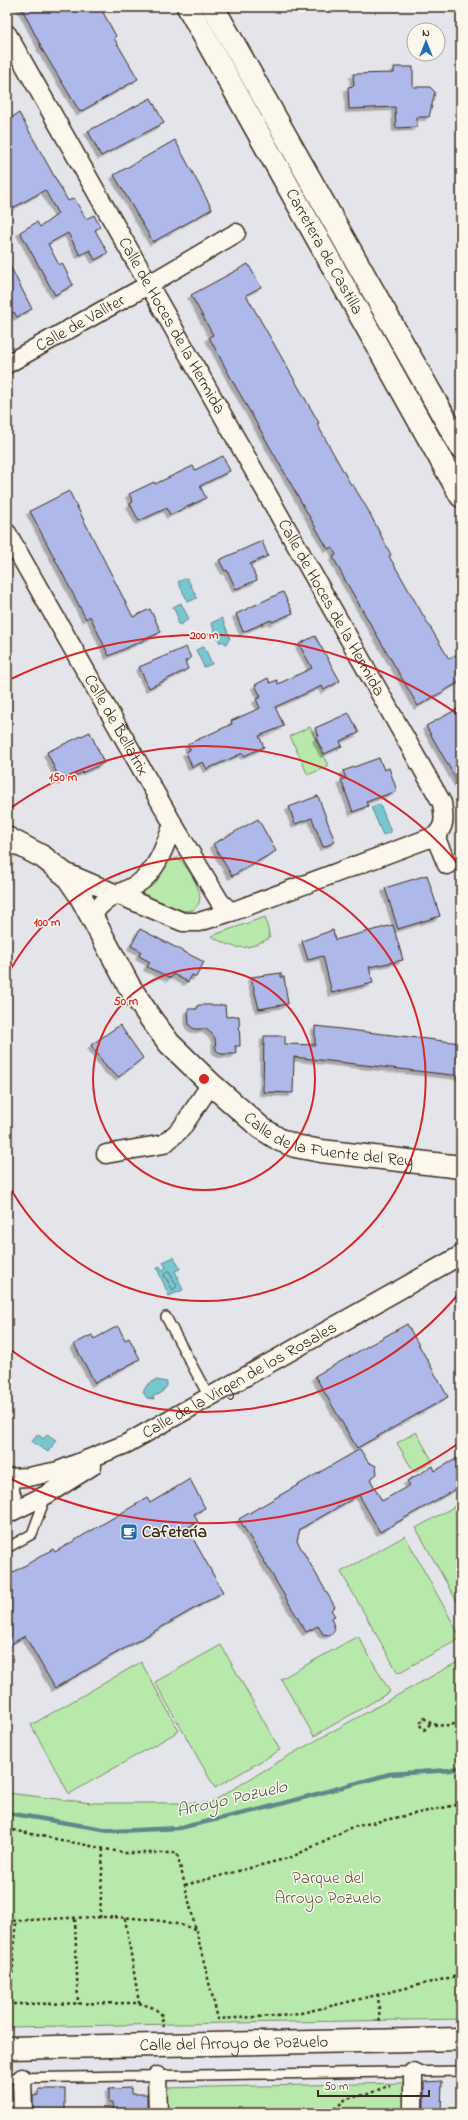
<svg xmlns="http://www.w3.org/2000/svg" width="468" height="2120" font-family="'Indie Flower',sans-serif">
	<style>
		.green { fill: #b7e9aa; stroke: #798a64 }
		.water { fill: #77c7d1; stroke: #5f8889 }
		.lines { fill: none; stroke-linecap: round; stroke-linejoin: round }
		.shore { stroke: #536966; stroke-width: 1 }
		.stream { stroke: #5f8889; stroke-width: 4.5 }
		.building { fill: #aeb9ea; stroke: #3b2a1e; filter: url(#shadow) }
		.lane-casing { stroke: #3b2a1e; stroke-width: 12 }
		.street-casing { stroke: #3b2a1e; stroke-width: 21 }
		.secondary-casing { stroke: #3b2a1e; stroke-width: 25 }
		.highway-casing { stroke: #3b2a1e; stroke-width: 25 }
		.path { stroke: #3b2a1e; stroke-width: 2.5; stroke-dasharray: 3 3; stroke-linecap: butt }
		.lane { stroke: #fbf7ec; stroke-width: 9 }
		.street { stroke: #fbf7ec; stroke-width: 18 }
		.secondary { stroke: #fbf7ec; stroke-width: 22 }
		.highway { stroke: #fbf7ec; stroke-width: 22 }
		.ring { fill: none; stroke: #d62828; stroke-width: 2 }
		.labels { text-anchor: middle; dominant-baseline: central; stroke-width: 3; stroke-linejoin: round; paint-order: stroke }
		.street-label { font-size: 17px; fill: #3b2a1e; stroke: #fbf7ec }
		.poi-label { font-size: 17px; font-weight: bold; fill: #3b2a1e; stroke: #fbf7ec; text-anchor: start }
		.park-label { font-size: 17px; fill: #5a5a41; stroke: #fbf7ec }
		.water-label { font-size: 18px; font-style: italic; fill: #4d5954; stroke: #fbf7ec }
		.centre { fill: #d62828; stroke: #fbf7ec; stroke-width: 2 }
		.ring-label { font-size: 12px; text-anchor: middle; font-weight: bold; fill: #d62828; stroke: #fbf7ec; stroke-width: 3; stroke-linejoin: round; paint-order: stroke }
	</style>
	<defs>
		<filter id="shadow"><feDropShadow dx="-3.5" dy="3.5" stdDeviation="0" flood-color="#0004"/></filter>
	</defs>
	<rect width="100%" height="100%" fill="#e4e4eb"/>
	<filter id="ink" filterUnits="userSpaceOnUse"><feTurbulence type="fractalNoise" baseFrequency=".025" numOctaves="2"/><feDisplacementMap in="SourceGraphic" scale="8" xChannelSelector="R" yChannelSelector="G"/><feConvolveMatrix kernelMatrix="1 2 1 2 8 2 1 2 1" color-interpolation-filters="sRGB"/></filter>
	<g filter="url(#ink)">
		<path class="green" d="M 310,727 L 328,766 L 308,775 L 290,736 Z
			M 178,858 C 186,864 204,892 199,902 C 199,905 195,908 193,910 L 183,911 L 143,894 L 140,889 L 170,860 Z
			M 265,917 L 270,938 C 244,951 237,951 211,936 Z
			M 416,1432 L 433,1462 L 414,1472 L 397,1443 Z
			M 459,1504 L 461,1507 L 461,1609 L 416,1528 Z
			M 405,1536 L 461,1638 L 398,1673 L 341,1572 Z
			M 358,1636 L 390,1692 L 314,1736 L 281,1679 Z
			M 221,1645 L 280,1750 L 215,1788 L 155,1682 Z
			M 461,1660 L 461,2019 L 7,2027 L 7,1793 L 92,1803 L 210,1803 L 288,1756 Z
			M 141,1662 L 179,1731 L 69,1794 L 31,1725 Z
			M 404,2083 L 405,2113 L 165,2113 L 164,2088 Z"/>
		<path class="water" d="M 187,578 L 197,598 L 188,602 L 178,582 Z
			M 181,603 L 189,619 L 180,625 L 177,623 L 178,618 L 173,607 Z
			M 222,618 L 230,638 L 226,644 L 222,641 L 220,643 L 211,623 Z
			M 204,646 L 212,664 L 204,667 L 196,650 Z
			M 380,804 L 391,832 L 383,835 L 371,807 Z
			M 174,1257 L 180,1269 L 175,1271 L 183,1290 L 169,1296 L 157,1268 L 160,1266 L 162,1270 L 166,1268 L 163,1262 Z
			M 156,1380 L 167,1382 L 167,1386 L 160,1394 L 153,1396 L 154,1399 L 147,1398 L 143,1392 L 147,1385 Z
			M 37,1434 L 44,1439 L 47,1434 L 56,1440 L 48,1452 L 32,1442 Z"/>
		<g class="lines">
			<path class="shore" d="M 169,1271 L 177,1286 L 173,1290 L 164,1275 Z"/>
			<path class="stream" d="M 7,1813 L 115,1831 L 179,1828 L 262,1809 L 390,1774 L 450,1770 L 461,1767"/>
		</g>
		<path class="building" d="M 21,7 L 100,7 L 116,36 L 114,38 L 138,79 L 80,112 L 40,46 L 41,46 Z
			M 394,67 L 413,67 L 413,87 L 430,87 L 435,92 L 429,117 L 417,117 L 417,127 L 396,128 L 395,107 L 349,109 L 348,87 L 354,86 L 353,74 L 394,73 Z
			M 151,98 L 164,123 L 101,156 L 88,131 Z
			M 19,113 L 68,201 L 74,198 L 86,219 L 94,215 L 100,227 L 95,230 L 108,253 L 95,260 L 90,250 L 80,255 L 68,233 L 48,244 L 59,265 L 62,263 L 73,285 L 55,295 L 20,232 L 37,222 L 40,227 L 58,214 L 45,190 L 13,208 L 7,198 L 7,120 Z
			M 175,140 L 212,209 L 153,242 L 114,175 Z
			M 7,260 L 32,309 L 17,317 L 14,312 L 11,314 L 7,306 Z
			M 248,264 L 261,287 L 246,295 L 319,423 L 317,424 L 351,485 L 353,485 L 368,510 L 391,555 L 389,556 L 423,615 L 449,659 L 457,654 L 461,662 L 461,681 L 418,706 L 345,580 L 333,557 L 336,555 L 332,547 L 328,549 L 321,537 L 232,380 L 209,337 L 213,335 L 191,295 Z
			M 223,456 L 230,471 L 200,486 L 206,498 L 170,515 L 167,508 L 139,521 L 130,504 L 133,502 L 129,494 L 154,482 L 155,484 L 193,466 L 195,470 Z
			M 69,491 L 133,617 L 150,609 L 161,632 L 109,656 L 90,616 L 86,619 L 30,511 Z
			M 262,541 L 268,556 L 250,564 L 257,580 L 236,589 L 227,570 L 225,571 L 219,560 Z
			M 283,592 L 293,613 L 272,622 L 271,620 L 243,632 L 236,614 Z
			M 315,636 L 340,681 L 324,690 L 322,686 L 275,707 L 284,726 L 259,736 L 264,747 L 244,756 L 243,753 L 207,769 L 203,762 L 192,767 L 186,752 L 190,750 L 188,744 L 232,724 L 231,721 L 260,708 L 256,699 L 261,697 L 255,685 L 268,678 L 270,683 L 277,680 L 278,684 L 312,668 L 299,644 Z
			M 186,647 L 191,658 L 185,661 L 188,669 L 149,688 L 139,667 Z
			M 461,707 L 461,788 L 426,726 Z
			M 349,713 L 359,733 L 340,741 L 342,746 L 324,754 L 316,738 L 319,736 L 315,728 Z
			M 90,732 L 104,763 L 61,782 L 47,752 Z
			M 379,758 L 384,770 L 389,768 L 397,791 L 366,802 L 368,806 L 353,812 L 341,780 L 346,778 L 343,771 Z
			M 318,796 L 335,842 L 323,847 L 312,818 L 295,824 L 289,807 Z
			M 258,819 L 276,851 L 232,876 L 213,844 Z
			M 427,875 L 440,916 L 398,929 L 385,888 Z
			M 393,925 L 403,960 L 369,967 L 373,983 L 332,993 L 323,956 L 308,960 L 302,941 L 333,930 L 335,940 Z
			M 140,929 L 204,962 L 196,977 L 192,975 L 188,982 L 173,974 L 171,978 L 147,967 L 150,962 L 139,956 L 141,951 L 131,946 Z
			M 281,973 L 281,977 L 284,977 L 288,1004 L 259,1009 L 251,977 Z
			M 198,1005 L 225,1005 L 226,1017 L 239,1016 L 240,1046 L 235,1046 L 236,1054 L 221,1054 L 216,1050 L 215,1038 L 211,1033 L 206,1029 L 194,1029 L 189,1025 L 188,1009 L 197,1009 Z
			M 120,1025 L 143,1058 L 119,1077 L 107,1068 L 91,1045 Z
			M 315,1026 L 461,1043 L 461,1076 L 294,1057 L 293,1093 L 263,1092 L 264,1036 L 285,1036 L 285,1044 L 315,1045 Z
			M 407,1324 L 448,1397 L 357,1448 L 315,1376 Z
			M 118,1326 L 125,1340 L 129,1338 L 140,1359 L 95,1383 L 74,1344 L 92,1335 L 94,1339 Z
			M 360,1449 L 368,1462 L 376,1466 L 377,1474 L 370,1479 L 382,1501 L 410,1485 L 407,1481 L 433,1466 L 435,1471 L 461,1456 L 461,1486 L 380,1532 L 359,1495 L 300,1529 L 297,1541 L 335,1607 L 331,1610 L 335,1616 L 331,1618 L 335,1629 L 333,1633 L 329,1635 L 323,1634 L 318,1626 L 306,1632 L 239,1519 Z
			M 190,1479 L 205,1508 L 194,1514 L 198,1522 L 187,1528 L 223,1592 L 55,1688 L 25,1636 L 7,1646 L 7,1576 L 53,1549 L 55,1552 L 147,1498 L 150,1503 Z
			M 442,2081 L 441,2113 L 424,2113 L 424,2082 Z
			M 131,2088 L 131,2094 L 147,2094 L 147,2110 L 132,2110 L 131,2113 L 114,2113 L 113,2103 L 109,2103 L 109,2089 Z
			M 39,2089 L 65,2089 L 65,2113 L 33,2111 L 33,2096 L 39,2095 Z"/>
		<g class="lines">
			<defs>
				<path id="lane" d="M 166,1317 L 209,1397
					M 7,1548 L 32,1534 L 46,1496
					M 7,2078 L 461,2071"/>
				<g id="street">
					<path id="s1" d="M 7,34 L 442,803 C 444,817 446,826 435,836 L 231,912 L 199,922 L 183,922 L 62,871"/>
					<path id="s2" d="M 7,364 L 148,285 L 236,233"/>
					<path id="s3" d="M 7,533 L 173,824 L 220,902 L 231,912"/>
					<path d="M 435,836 L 447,865"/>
					<path d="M 92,917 C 103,894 127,894 144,879 C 159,865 166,843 173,824"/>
					<path d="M 106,1154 L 164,1144 L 181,1129 L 211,1084"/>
					<path id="s4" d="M 7,1478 L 28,1477 L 58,1471 L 126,1444 L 461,1255"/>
					<path d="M 7,1482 L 12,1497 L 9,1513"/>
					<path d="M 7,1514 L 46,1495 L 92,1466"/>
					<path d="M 157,2076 L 158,2113"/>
					<path d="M 22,2078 L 23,2113"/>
					<path d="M 413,2113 L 413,2072"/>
				</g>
				<g id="secondary">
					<path id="s5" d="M 7,838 L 43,857 L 67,876 L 80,895 L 129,986 L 151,1019 L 169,1043 L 211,1084 L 261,1128 L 280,1140 L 295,1146 L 321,1151 L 461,1167"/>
					<path id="s6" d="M 7,2048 L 461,2039"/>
				</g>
				<g id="highway">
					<path id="s7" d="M 188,7 L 461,496"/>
					<path d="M 213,7 L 461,447"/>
				</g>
			</defs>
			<use href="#lane" class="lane-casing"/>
			<use href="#street" class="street-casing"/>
			<use href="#secondary" class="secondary-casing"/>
			<use href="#highway" class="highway-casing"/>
			<path class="path" d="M 430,1724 L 424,1730 L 419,1724 L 424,1718 C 435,1729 447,1725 461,1723
				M 7,1829 L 125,1853 L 177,1853 L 218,2019 L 293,2015 L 461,1975
				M 185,1885 L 292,1857 L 352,1827 L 461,1804
				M 100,1918 L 103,1848
				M 125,1918 L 139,2003
				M 75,1919 L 78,2004
				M 7,1921 C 68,1919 136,1910 195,1929
				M 378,1994 L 380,2024
				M 7,2004 L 139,2003 L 154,2008 L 161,2014 L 163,2027
				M 10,2004 L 16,1921
				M 330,2113 L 346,2099 L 368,2094 L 390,2085"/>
			<use href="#lane" class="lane"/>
			<use href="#street" class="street"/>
			<use href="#secondary" class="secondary"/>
			<use href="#highway" class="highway"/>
		</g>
	</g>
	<g class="ring">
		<circle cx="204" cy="1079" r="111"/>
		<path d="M7 976A222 222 0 1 1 7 1182"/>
		<path d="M461 1291A333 333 0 0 1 8 1348M8 810A333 333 0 0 1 461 867"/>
		<path d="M459 1443A444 444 0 0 1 9 1478M9 680A444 444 0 0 1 459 715"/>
	</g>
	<defs>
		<symbol id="cafe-square" viewBox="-11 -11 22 22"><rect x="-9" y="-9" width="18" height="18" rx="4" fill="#1f6fb2" stroke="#fbf7ec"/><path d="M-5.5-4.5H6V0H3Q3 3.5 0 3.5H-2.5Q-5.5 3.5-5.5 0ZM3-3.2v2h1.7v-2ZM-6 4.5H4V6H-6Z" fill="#fff"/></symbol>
	</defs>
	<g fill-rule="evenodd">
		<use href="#cafe-square" x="119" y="1522" width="20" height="20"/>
	</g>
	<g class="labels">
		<g class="street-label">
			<text stroke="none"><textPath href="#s7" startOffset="280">Carretera de Castilla</textPath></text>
			<text stroke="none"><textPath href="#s2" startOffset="84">Calle de Vallter</textPath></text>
			<text stroke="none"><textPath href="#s1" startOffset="335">Calle de Hoces de la Hermida</textPath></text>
			<text stroke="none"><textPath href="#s1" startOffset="659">Calle de Hoces de la Hermida</textPath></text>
			<text stroke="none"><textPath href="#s3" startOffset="221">Calle de Bellatrix</textPath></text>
			<text stroke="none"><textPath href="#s5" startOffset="462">Calle de la Fuente del Rey</textPath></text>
			<text stroke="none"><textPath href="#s4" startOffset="255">Calle de la Virgen de los Rosales</textPath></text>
			<text stroke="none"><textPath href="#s6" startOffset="227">Calle del Arroyo de Pozuelo</textPath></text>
		</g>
		<g class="poi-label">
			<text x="142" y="1532">Cafetería</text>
		</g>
		<g class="park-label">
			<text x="328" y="1878">Parque del<tspan x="328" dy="20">Arroyo Pozuelo</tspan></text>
		</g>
		<g class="water-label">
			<text transform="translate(232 1800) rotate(-13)">Arroyo Pozuelo</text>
		</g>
	</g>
	<circle cx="204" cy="1079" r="6" class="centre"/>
	<g class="ring-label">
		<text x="204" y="639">200 m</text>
		<text x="63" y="781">150 m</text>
		<text x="47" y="926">100 m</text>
		<text x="126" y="1005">50 m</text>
	</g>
	<rect width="468" height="2120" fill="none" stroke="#fbf7ec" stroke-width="24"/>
	<rect x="12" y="12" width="444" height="2096" fill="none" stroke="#3b2a1e" stroke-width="1.5" filter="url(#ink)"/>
	<g transform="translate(426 42)"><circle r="19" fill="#fbf7ec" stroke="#aea59a"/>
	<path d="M0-3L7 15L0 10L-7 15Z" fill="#1f6fb2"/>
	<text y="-6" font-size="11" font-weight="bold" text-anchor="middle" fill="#3b2a1e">N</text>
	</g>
	<path d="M318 2090v6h111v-6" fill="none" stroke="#3b2a1e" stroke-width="2"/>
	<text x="324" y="2090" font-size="12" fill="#3b2a1e" stroke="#fbf7ec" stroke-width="3" paint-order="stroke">50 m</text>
</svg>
